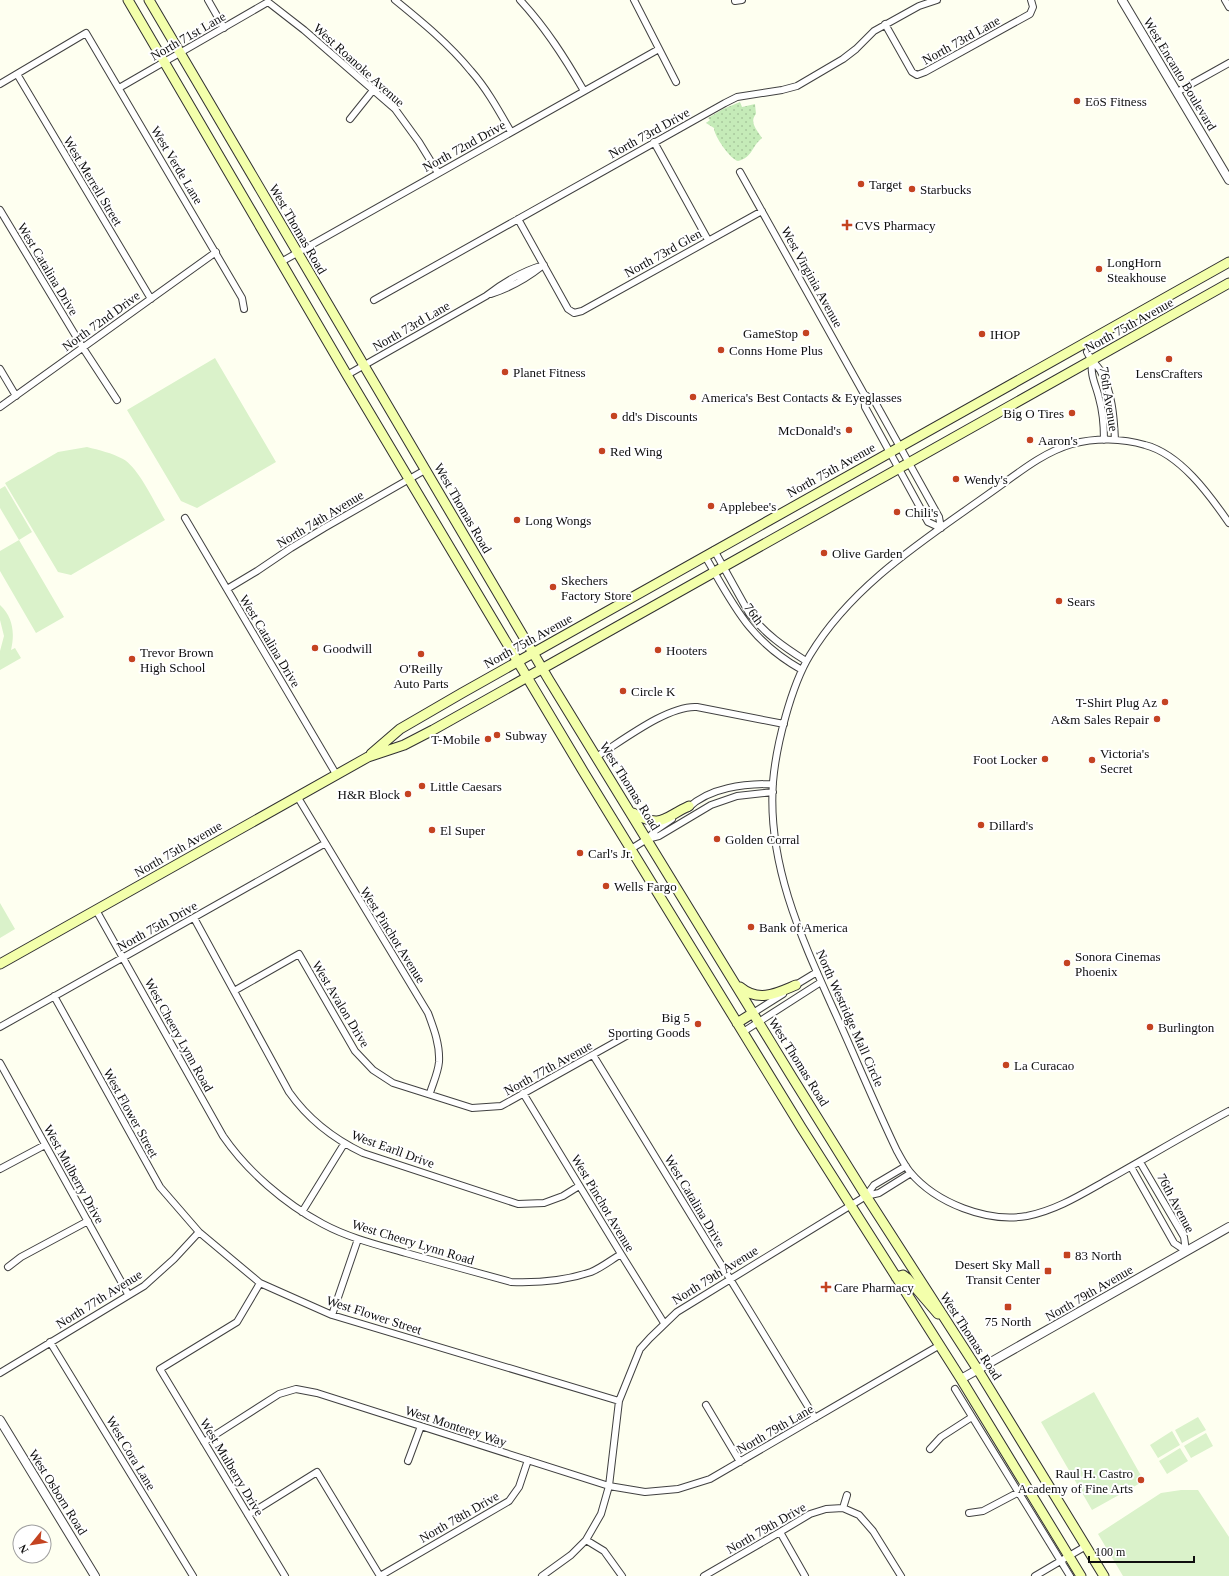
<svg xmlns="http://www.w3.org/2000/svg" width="1229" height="1576" font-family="'Times New Roman',serif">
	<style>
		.grass { fill: url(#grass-dots) }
		.pitch { fill: #daf2ca }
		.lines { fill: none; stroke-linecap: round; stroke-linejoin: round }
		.minor-casing { stroke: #414141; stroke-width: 8 }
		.tertiary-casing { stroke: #414141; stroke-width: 10 }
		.secondary-casing { stroke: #303030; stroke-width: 11 }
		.minor { stroke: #fff; stroke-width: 6 }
		.tertiary { stroke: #fff; stroke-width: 8 }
		.secondary { stroke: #f3ffab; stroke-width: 9 }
		.poi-dot { fill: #c44321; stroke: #fff; stroke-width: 1.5 }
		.labels { text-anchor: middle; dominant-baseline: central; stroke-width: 4; stroke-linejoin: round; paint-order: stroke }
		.street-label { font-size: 13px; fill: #0e0e0e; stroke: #fff }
		.poi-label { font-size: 13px; fill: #0e0e0e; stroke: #fff; text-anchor: start }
	</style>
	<defs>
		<pattern id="grass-dots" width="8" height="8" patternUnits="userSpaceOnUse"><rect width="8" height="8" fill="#c5ebb8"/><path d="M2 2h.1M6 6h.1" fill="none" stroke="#a8c89d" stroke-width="1.8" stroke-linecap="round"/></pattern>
	</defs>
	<rect width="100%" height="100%" fill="#fefff0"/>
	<path class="grass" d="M 740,102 L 742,107 L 755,104 L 756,114 C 749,122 757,130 762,138 C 751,147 753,157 738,161 C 730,159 714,136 714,128 L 706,123 L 710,120 L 708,118 L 723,109 Z"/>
	<path class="pitch" d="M 215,358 L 276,462 L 197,508 L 181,501 L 127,410 Z
		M 87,447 C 99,450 112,453 123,459 C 139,468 155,504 165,520 L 71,575 L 58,572 L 5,483 L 58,452 Z
		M 5,486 L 32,532 L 19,540 L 64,617 L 36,633 L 0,571 L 0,551 L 19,540 L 0,508 L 0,489 Z
		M 0,605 C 13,617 15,633 11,650 L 15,648 L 21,658 L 0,670 L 0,651 L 4,636 L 0,620 Z
		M 0,903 L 15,929 L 0,938 Z
		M 1094,1392 L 1144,1481 L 1092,1510 L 1041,1422 Z
		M 1198,1417 L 1206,1430 L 1182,1443 L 1175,1430 Z
		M 1172,1431 L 1180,1445 L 1158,1458 L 1150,1445 Z
		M 1206,1433 L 1213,1446 L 1191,1458 L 1184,1446 Z
		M 1180,1448 L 1188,1461 L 1167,1474 L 1159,1461 Z
		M 1181,1490 L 1198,1490 L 1229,1537 L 1229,1576 L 1123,1576 L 1098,1534 L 1161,1493 Z"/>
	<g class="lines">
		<defs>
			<path id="minor" d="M 208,0 L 224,28
				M 395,0 C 422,22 449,44 471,71 C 487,89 499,111 511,132
				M 520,0 C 546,28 565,58 584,91
				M 634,0 L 676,82
				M 1225,0 L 1229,7
				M 735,1 L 742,0
				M 885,24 L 912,72 L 917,75 L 925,72 L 1030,14 L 1033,7 L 1031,0
				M 17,74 L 151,299
				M 0,84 L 86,33 L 242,298 L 244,309
				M 119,88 L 268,2 L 304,30 L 395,109 L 419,142 L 438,173
				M 1177,92 L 1229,63
				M 350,119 L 374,89
				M 654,142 L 708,240
				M 740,172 L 864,394 L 875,402 L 939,517 L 941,528
				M 0,210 L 83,348 L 117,400
				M 518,219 L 568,309 L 574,313 L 582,311 L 762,211
				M 281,262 L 659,49
				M 491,294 C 509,288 526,279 541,267
				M 374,300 L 725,103 L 737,97 L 782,90 L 797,86 L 843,59 L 856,49 L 874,31 L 919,6 L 937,0
				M 1087,352 C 1090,359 1096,364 1100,370 C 1112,391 1114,417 1115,440
				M 1092,361 C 1090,376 1096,385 1099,398 C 1103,412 1104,425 1104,440
				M 0,369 L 16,396
				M 347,375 L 486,296 C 504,282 522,271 544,265
				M 864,394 L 865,407 L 928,522 L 941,528
				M 0,407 L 216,252
				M 185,518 L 336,774
				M 1229,523 C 1209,494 1180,454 1145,445 C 1122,438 1095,438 1072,444 C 1041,453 1016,475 990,493 C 924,540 852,585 810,655 C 791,686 776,746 773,782 C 767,862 800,935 832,1006 C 854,1054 874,1103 897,1151 C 901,1158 905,1166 910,1172 C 936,1203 987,1223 1027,1216 C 1057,1210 1082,1194 1107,1180 C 1148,1157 1188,1133 1229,1111
				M 714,550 L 749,613 C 765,634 784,647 806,661
				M 705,556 C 734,606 749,640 802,670
				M 227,589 L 257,571 L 291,548 L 324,528 L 425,470
				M 596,757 C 622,741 668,705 697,707 L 784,724
				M 297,796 L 428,1013 C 434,1029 440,1045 439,1062 C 438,1073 433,1083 430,1093
				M 688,808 C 710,787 744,784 773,784
				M 647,839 L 656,830 L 672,819
				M 631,849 L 647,839 L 659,836 L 711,805 L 737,796 L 773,792
				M 96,910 L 223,1136 C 247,1171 285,1204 323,1224 C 349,1238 378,1245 406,1253 C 441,1263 476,1272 511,1282 C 539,1283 565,1281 591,1272 C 601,1268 611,1260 621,1254
				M 194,918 L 289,1092 C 308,1119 334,1139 363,1153 L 518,1204 L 544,1203 L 563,1196 L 579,1186
				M 794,986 L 817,972
				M 234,991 L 299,954 L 355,1051 L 373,1070 L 393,1083 L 472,1108 L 501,1106 L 628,1035
				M 54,996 L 160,1187 L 199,1232 L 260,1283 L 332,1315 L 619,1401
				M 753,1013 L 783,994
				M 0,1027 L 324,844
				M 743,1032 L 821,982
				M 593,1055 L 815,1418
				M 0,1063 L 128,1294
				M 523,1093 L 621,1254 L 664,1323
				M 1140,1162 L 1184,1237 L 1186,1251
				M 1131,1167 L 1174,1243 L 1186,1251
				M 0,1169 L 45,1145
				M 866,1196 L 874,1185 L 906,1166
				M 302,1212 L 344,1144
				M 8,1267 L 21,1257 L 88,1221
				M 260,1283 L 237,1322 L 160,1369 L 285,1576
				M 332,1315 L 358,1239
				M 50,1342 L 193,1576
				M 0,1373 L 144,1286 L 174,1259 L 199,1232
				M 955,1389 L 1070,1576
				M 706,1405 L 740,1462
				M 204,1442 L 279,1394 L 296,1389 L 317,1393 L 609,1486 L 645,1492 L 678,1489 L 710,1479 L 940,1345
				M 930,1449 L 941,1437 L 972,1417
				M 408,1461 L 421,1426
				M 843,1508 L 847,1495
				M 969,1513 L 983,1511 L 1019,1492
				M 248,1515 L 317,1472 L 380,1576 L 509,1501 L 519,1487 L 528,1460
				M 780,1532 L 805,1576
				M 586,1540 L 604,1551 L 622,1576
				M 542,1576 L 571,1555 L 586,1540 L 601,1514 L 609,1486 L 619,1401 L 640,1349 L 650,1338 L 677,1312 L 866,1196 L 879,1193 L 911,1173
				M 704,1576 L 780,1532 L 810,1514 L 826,1509 L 843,1508 L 859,1515 L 873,1531 L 901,1576
				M 1035,1576 L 1086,1546"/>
			<path id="tertiary" d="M 1122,0 L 1229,180
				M 961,1379 L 1229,1227
				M 0,1420 L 95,1576"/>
			<path id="secondary" d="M 128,0 L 347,375 L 583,771 L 801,1127 L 961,1379 L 1081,1576
				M 149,0 L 549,680 L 792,1077 L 866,1196 L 978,1370 L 1104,1576
				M 371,754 L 400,729 L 462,693 L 1229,262
				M 633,813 C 662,829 663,818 689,806
				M 0,964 L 368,757 L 404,745 L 433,730 L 1229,283
				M 740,987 C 759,1003 777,993 796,985
				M 737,1023 L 753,1013
				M 896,1277 L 903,1275 L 907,1278 L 938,1314"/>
		</defs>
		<use href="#minor" class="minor-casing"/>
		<use href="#tertiary" class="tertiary-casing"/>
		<use href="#secondary" class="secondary-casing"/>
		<use href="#minor" class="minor"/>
		<use href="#tertiary" class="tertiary"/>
		<use href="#secondary" class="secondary"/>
	</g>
	<g class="poi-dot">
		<circle cx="1077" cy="101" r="4"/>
		<circle cx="861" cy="184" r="4"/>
		<circle cx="912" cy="189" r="4"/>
		<path d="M845 219h4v4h4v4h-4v4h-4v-4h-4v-4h4z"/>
		<circle cx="1099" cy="269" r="4"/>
		<circle cx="806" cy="333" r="4"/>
		<circle cx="982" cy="334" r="4"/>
		<circle cx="721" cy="350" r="4"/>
		<circle cx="1169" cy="359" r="4"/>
		<circle cx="505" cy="372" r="4"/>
		<circle cx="693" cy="397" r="4"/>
		<circle cx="1072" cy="413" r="4"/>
		<circle cx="614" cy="416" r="4"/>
		<circle cx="849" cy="430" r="4"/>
		<circle cx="1030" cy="440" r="4"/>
		<circle cx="602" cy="451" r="4"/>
		<circle cx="956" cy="479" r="4"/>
		<circle cx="711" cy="506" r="4"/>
		<circle cx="897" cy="512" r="4"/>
		<circle cx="517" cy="520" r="4"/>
		<circle cx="824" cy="553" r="4"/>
		<circle cx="553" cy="587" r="4"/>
		<circle cx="1059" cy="601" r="4"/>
		<circle cx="315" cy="648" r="4"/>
		<circle cx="658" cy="650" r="4"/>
		<circle cx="421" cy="654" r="4"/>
		<circle cx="132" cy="659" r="4"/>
		<circle cx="623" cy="691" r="4"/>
		<circle cx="1165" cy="702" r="4"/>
		<circle cx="1157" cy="719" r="4"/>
		<circle cx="497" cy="735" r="4"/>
		<circle cx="488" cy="739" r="4"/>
		<circle cx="1045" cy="759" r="4"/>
		<circle cx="1092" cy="760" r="4"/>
		<circle cx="422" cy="786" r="4"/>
		<circle cx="408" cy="794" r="4"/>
		<circle cx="981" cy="825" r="4"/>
		<circle cx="432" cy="830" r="4"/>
		<circle cx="717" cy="839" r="4"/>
		<circle cx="580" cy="853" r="4"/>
		<circle cx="606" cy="886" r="4"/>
		<circle cx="751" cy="927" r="4"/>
		<circle cx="1067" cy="963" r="4"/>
		<circle cx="698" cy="1024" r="4"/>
		<circle cx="1150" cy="1027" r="4"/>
		<circle cx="1006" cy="1065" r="4"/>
		<rect x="1063" y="1251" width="8" height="8" rx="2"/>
		<rect x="1044" y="1267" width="8" height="8" rx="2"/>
		<path d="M824 1281h4v4h4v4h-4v4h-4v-4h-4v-4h4z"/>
		<rect x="1004" y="1303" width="8" height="8" rx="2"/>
		<circle cx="1141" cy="1480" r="4"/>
	</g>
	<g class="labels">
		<g class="street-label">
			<text transform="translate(188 36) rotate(-30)">North 71st Lane</text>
			<text transform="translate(961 40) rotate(-29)">North 73rd Lane</text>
			<text transform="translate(359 65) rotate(42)">West Roanoke Avenue</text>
			<text transform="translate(1180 74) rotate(59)">West Encanto Boulevard</text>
			<text transform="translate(649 133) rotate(-29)">North 73rd Drive</text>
			<text transform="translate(464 146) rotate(-29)">North 72nd Drive</text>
			<text transform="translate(177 165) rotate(59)">West Verde Lane</text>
			<text transform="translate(93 181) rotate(59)">West Merrell Street</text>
			<text transform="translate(298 229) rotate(60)">West Thomas Road</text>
			<text transform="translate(663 253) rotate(-29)">North 73rd Glen</text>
			<text transform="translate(48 269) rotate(59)">West Catalina Drive</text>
			<text transform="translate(812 277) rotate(61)">West Virginia Avenue</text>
			<text transform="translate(101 321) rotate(-36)">North 72nd Drive</text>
			<text transform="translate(1129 325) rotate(-29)">North 75th Avenue</text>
			<text transform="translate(411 326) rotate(-30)">North 73rd Lane</text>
			<text transform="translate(1109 399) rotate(81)">76th Avenue</text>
			<text transform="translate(831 470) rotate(-29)">North 75th Avenue</text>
			<text transform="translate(463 508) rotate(60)">West Thomas Road</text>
			<text transform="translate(320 519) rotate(-31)">North 74th Avenue</text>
			<text transform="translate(754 614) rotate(54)">76th</text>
			<text transform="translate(270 641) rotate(59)">West Catalina Drive</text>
			<text transform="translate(528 641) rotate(-29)">North 75th Avenue</text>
			<text transform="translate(630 786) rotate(58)">West Thomas Road</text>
			<text transform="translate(178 849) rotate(-30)">North 75th Avenue</text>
			<text transform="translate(157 926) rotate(-29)">North 75th Drive</text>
			<text transform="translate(393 935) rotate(58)">West Pinchot Avenue</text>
			<text transform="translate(341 1004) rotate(59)">West Avalon Drive</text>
			<text transform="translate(850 1018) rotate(66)">North Westridge Mall Circle</text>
			<text transform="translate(179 1035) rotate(61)">West Cheery Lynn Road</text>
			<text transform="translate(799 1062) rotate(58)">West Thomas Road</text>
			<text transform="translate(548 1068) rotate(-29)">North 77th Avenue</text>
			<text transform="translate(131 1113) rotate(61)">West Flower Street</text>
			<text transform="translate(393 1149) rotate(20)">West Earll Drive</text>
			<text transform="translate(74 1174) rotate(61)">West Mulberry Drive</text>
			<text transform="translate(695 1201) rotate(59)">West Catalina Drive</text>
			<text transform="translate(603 1203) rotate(59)">West Pinchot Avenue</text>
			<text transform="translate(1176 1203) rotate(62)">76th Avenue</text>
			<text transform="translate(413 1242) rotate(17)">West Cheery Lynn Road</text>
			<text transform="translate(715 1275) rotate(-32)">North 79th Avenue</text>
			<text transform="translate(1089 1293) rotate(-30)">North 79th Avenue</text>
			<text transform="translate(99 1299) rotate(-32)">North 77th Avenue</text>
			<text transform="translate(374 1315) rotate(18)">West Flower Street</text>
			<text transform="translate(971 1336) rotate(57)">West Thomas Road</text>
			<text transform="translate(456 1426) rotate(18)">West Monterey Way</text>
			<text transform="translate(775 1429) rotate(-30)">North 79th Lane</text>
			<text transform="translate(131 1453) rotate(59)">West Cora Lane</text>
			<text transform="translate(232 1467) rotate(59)">West Mulberry Drive</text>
			<text transform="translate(58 1492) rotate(58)">West Osborn Road</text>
			<text transform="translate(459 1517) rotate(-30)">North 78th Drive</text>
			<text transform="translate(766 1528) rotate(-30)">North 79th Drive</text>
		</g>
		<g class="poi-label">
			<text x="1085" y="101">EōS Fitness</text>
			<text x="869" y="184">Target</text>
			<text x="920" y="189">Starbucks</text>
			<text x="855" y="225">CVS Pharmacy</text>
			<text x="1107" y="262">LongHorn<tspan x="1107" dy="15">Steakhouse</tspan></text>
			<text x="798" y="333" text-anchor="end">GameStop</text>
			<text x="990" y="334">IHOP</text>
			<text x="729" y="350">Conns Home Plus</text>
			<text x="513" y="372">Planet Fitness</text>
			<text x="1169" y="373" text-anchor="middle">LensCrafters</text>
			<text x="701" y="397">America's Best Contacts &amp; Eyeglasses</text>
			<text x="1064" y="413" text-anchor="end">Big O Tires</text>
			<text x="622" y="416">dd's Discounts</text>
			<text x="841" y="430" text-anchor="end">McDonald's</text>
			<text x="1038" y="440">Aaron's</text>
			<text x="610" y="451">Red Wing</text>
			<text x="964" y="479">Wendy's</text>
			<text x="719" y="506">Applebee's</text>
			<text x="905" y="512">Chili's</text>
			<text x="525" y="520">Long Wongs</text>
			<text x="832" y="553">Olive Garden</text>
			<text x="561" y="580">Skechers<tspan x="561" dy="15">Factory Store</tspan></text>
			<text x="1067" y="601">Sears</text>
			<text x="323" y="648">Goodwill</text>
			<text x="666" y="650">Hooters</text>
			<text x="140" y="652">Trevor Brown<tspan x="140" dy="15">High School</tspan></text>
			<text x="421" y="668" text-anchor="middle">O'Reilly<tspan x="421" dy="15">Auto Parts</tspan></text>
			<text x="631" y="691">Circle K</text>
			<text x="1157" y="702" text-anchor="end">T-Shirt Plug Az</text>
			<text x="1149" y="719" text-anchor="end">A&amp;m Sales Repair</text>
			<text x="505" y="735">Subway</text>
			<text x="480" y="739" text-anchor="end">T-Mobile</text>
			<text x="1100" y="753">Victoria's<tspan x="1100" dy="15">Secret</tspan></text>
			<text x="1037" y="759" text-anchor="end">Foot Locker</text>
			<text x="430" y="786">Little Caesars</text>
			<text x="400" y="794" text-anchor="end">H&amp;R Block</text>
			<text x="989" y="825">Dillard's</text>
			<text x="440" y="830">El Super</text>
			<text x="725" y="839">Golden Corral</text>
			<text x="588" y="853">Carl's Jr.</text>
			<text x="614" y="886">Wells Fargo</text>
			<text x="759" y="927">Bank of America</text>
			<text x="1075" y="956">Sonora Cinemas<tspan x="1075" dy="15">Phoenix</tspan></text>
			<text x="690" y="1017" text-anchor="end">Big 5<tspan x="690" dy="15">Sporting Goods</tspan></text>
			<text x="1158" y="1027">Burlington</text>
			<text x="1014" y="1065">La Curacao</text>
			<text x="1075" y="1255">83 North</text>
			<text x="1040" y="1264" text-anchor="end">Desert Sky Mall<tspan x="1040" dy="15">Transit Center</tspan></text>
			<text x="834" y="1287">Care Pharmacy</text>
			<text x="1008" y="1321" text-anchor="middle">75 North</text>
			<text x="1133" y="1473" text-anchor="end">Raul H. Castro<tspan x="1133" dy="15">Academy of Fine Arts</tspan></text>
		</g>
	</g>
	<g transform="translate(32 1544) rotate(240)"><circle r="19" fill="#ffffff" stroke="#9f9f9f"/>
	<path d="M0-3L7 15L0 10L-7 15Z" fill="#c44321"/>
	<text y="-6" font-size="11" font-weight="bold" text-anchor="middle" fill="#0e0e0e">N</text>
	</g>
	<path d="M1089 1556v6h105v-6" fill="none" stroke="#0e0e0e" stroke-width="2"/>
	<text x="1095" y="1556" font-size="12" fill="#0e0e0e" stroke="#ffffff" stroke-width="3" paint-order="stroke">100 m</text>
</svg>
